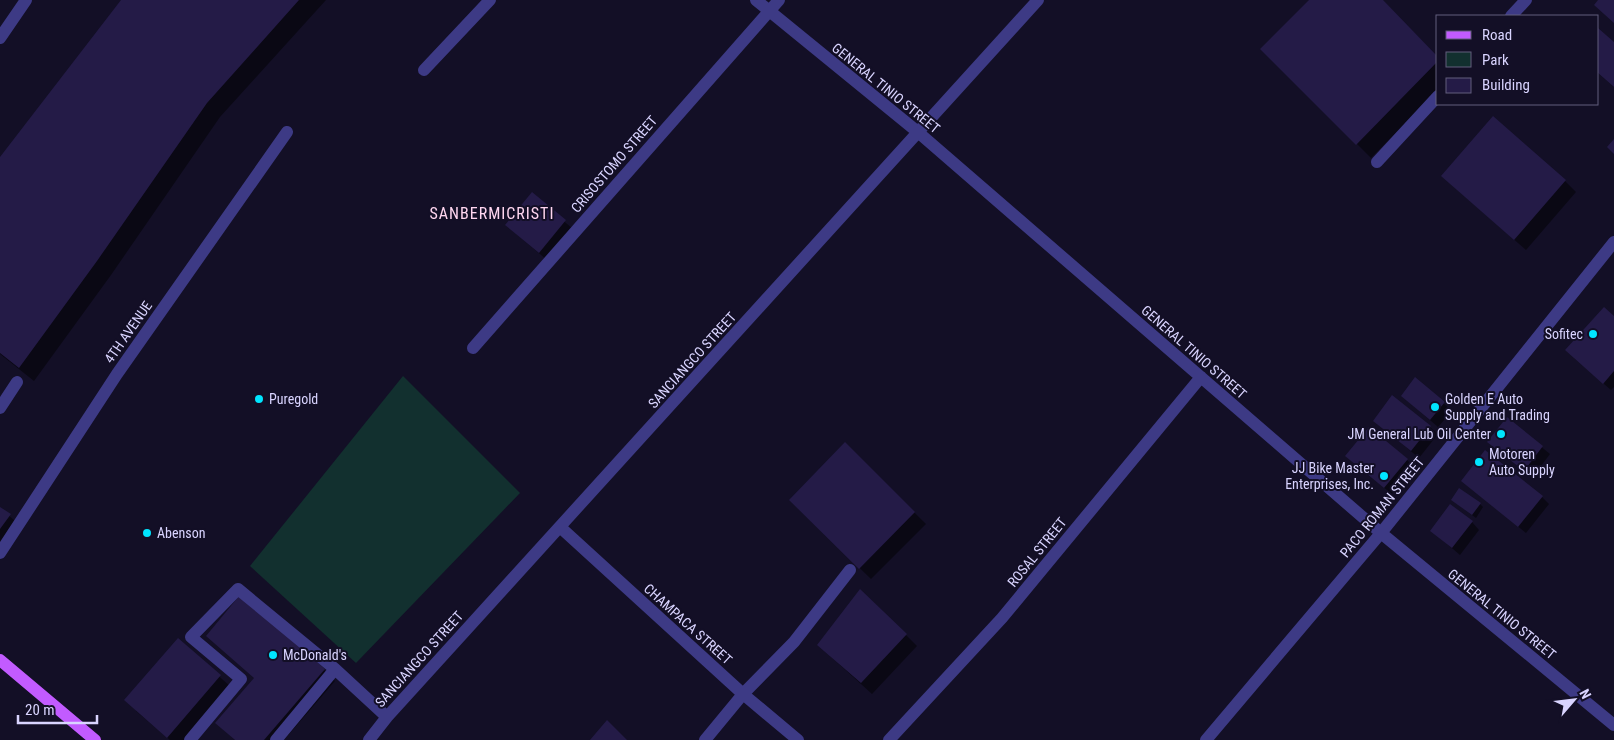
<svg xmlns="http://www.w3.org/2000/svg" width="1614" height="740" font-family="'Roboto Condensed',sans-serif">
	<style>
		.green { fill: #12302f }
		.shadow { fill: #0007 }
		.building { fill: #241b47 }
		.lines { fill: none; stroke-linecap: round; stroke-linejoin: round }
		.minor { stroke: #3d3a85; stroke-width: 12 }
		.major { stroke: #c25bff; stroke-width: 12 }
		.poi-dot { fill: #00e5ff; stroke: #130f26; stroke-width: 2 }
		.labels { text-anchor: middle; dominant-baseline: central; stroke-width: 4; stroke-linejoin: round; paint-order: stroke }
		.street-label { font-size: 14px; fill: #d9d4ff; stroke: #130f26 }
		.poi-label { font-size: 14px; fill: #d9d4ff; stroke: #130f26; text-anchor: start }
		.quarter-label { font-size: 16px; letter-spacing: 1px; fill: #ffd6f0; stroke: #130f26 }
	</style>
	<rect width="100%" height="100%" fill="#130f26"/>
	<path class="green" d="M 403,376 L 520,493 L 356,663 L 250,566 Z"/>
	<path class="shadow" d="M 122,0 L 326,0 L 220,117 L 111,275 L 34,381 L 0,354 L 0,160 Z
		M 1311,0 L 1381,0 L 1438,58 L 1438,90 L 1371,158 L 1262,49 Z
		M 1598,30 L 1614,44 L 1614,87 L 1598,73 Z
		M 1565,181 L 1576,192 L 1526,250 L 1454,187 Z
		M 532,194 L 573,229 L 547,260 L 514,232 Z
		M 1614,318 L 1614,387 L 1611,390 L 1574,358 Z
		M 1416,379 L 1452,411 L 1438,427 L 1402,396 Z
		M 1507,419 L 1550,454 L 1532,478 L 1489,442 Z
		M 1375,421 L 1430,427 L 1438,434 L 1419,458 Z
		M 845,444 L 926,524 L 871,579 L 790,500 Z
		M 1407,460 L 1414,467 L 1392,494 L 1354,464 Z
		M 1462,481 L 1542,497 L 1549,504 L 1526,533 Z
		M 1452,500 L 1480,504 L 1483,507 L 1476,518 Z
		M 0,508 L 21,526 L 0,555 Z
		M 1472,522 L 1479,530 L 1460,555 L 1432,531 Z
		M 906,635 L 917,646 L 872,694 L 830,656 Z
		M 178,640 L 231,687 L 185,740 L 170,740 L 136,711 Z
		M 324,670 L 335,681 L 284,740 L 235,740 L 216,723 Z"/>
	<path class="building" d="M 121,0 L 299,0 L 207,103 L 97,261 L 19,368 L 0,353 L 0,157 Z
		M 1309,0 L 1383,0 L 1438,57 L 1438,61 L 1356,145 L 1260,49 Z
		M 1598,0 L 1614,0 L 1614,23 L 1594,5 Z
		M 1598,28 L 1614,42 L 1614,87 L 1598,73 Z
		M 1493,116 L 1566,180 L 1514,240 L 1441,176 Z
		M 1614,139 L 1614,154 L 1607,147 Z
		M 532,192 L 566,220 L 539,253 L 505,225 Z
		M 1604,307 L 1614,316 L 1614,371 L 1603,384 L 1565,350 Z
		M 1415,377 L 1445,402 L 1430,420 L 1401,396 Z
		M 1392,395 L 1431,426 L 1411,451 L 1373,421 Z
		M 1507,417 L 1543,446 L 1524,471 L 1487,442 Z
		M 1369,427 L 1408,459 L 1384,488 L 1345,456 Z
		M 845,442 L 915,512 L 859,569 L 789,500 Z
		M 1485,450 L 1543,496 L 1518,527 L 1461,481 Z
		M 1459,488 L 1481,503 L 1472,515 L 1451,500 Z
		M 1450,504 L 1473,521 L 1452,548 L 1430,531 Z
		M 0,507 L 11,514 L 0,529 Z
		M 860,589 L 907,634 L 861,683 L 817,645 Z
		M 240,595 L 325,669 L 264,740 L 235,740 L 215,723 L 254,678 L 206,636 Z
		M 178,638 L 221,675 L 167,738 L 124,700 Z
		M 607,720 L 627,740 L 590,740 Z"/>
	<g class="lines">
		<path class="minor" d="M 756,0 L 919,133 L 1381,533 L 1614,725
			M 1511,16 L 1526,0
			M 0,38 L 26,0
			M 424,70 L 490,0
			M 1377,162 L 1438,96
			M 473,348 L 779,0
			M 0,408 L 17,382
			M 560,527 L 743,694 L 798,740
			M 0,553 L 117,374 L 287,132
			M 190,740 L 241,679 L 191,637 L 238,589 L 335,669 L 387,717
			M 276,740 L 335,669
			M 369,740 L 387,717 L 1038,0
			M 705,740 L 743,694 L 794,642 L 850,570
			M 889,740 L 1002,618 L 1201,377
			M 1206,740 L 1381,533 L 1614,242"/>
		<path class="major" d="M 0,660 L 95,740"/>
	</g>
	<g class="poi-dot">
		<circle cx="1593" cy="334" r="5"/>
		<circle cx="259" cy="399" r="5"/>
		<circle cx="1435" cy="407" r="5"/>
		<circle cx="1501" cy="434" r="5"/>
		<circle cx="1479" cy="462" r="5"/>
		<circle cx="1384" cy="476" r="5"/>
		<circle cx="147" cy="533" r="5"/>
		<circle cx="273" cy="655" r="5"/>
	</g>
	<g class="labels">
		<g class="street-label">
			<text transform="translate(886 88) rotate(39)">GENERAL TINIO STREET</text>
			<text transform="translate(614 164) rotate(-49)">CRISOSTOMO STREET</text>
			<text transform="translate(128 332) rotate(-55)">4TH AVENUE</text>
			<text transform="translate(1194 352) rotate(41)">GENERAL TINIO STREET</text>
			<text transform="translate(692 360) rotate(-48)">SANCIANGCO STREET</text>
			<text transform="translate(1382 507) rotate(-51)">PACO ROMAN STREET</text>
			<text transform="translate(1037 552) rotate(-51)">ROSAL STREET</text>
			<text transform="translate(1502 614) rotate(39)">GENERAL TINIO STREET</text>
			<text transform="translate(688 624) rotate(42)">CHAMPACA STREET</text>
			<text transform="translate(419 659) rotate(-48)">SANCIANGCO STREET</text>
		</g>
		<g class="poi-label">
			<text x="1583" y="334" text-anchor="end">Sofitec</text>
			<text x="269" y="399">Puregold</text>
			<text x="1445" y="399">Golden E Auto<tspan x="1445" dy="16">Supply and Trading</tspan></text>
			<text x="1491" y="434" text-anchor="end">JM General Lub Oil Center</text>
			<text x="1489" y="454">Motoren<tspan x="1489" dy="16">Auto Supply</tspan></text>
			<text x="1374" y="468" text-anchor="end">JJ Bike Master<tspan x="1374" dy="16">Enterprises, Inc.</tspan></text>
			<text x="157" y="533">Abenson</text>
			<text x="283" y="655">McDonald's</text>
		</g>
		<g class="quarter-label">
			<text x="492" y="213">SANBERMICRISTI</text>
		</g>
	</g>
	<rect x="1436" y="15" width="162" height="90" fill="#130f26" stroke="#625e7d"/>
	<rect x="1446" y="31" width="25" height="8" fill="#c25bff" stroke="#625e7d"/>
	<text x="1482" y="40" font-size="15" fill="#d9d4ff">Road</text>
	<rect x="1446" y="52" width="25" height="15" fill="#12302f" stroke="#625e7d"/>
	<text x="1482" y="65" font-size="15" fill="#d9d4ff">Park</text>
	<rect x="1446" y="78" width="25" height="15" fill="#241b47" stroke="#625e7d"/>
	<text x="1482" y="90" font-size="15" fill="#d9d4ff">Building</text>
	<g transform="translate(1574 700) rotate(62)" stroke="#130f26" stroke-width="4" paint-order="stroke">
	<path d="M0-4L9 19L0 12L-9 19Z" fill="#d9d4ff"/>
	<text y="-8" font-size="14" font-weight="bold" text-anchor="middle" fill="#d9d4ff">N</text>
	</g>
	<path d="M18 715v8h79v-8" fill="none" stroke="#d9d4ff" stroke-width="2.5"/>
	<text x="25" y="715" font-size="15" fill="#d9d4ff" stroke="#130f26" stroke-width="4" paint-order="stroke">20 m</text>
</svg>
